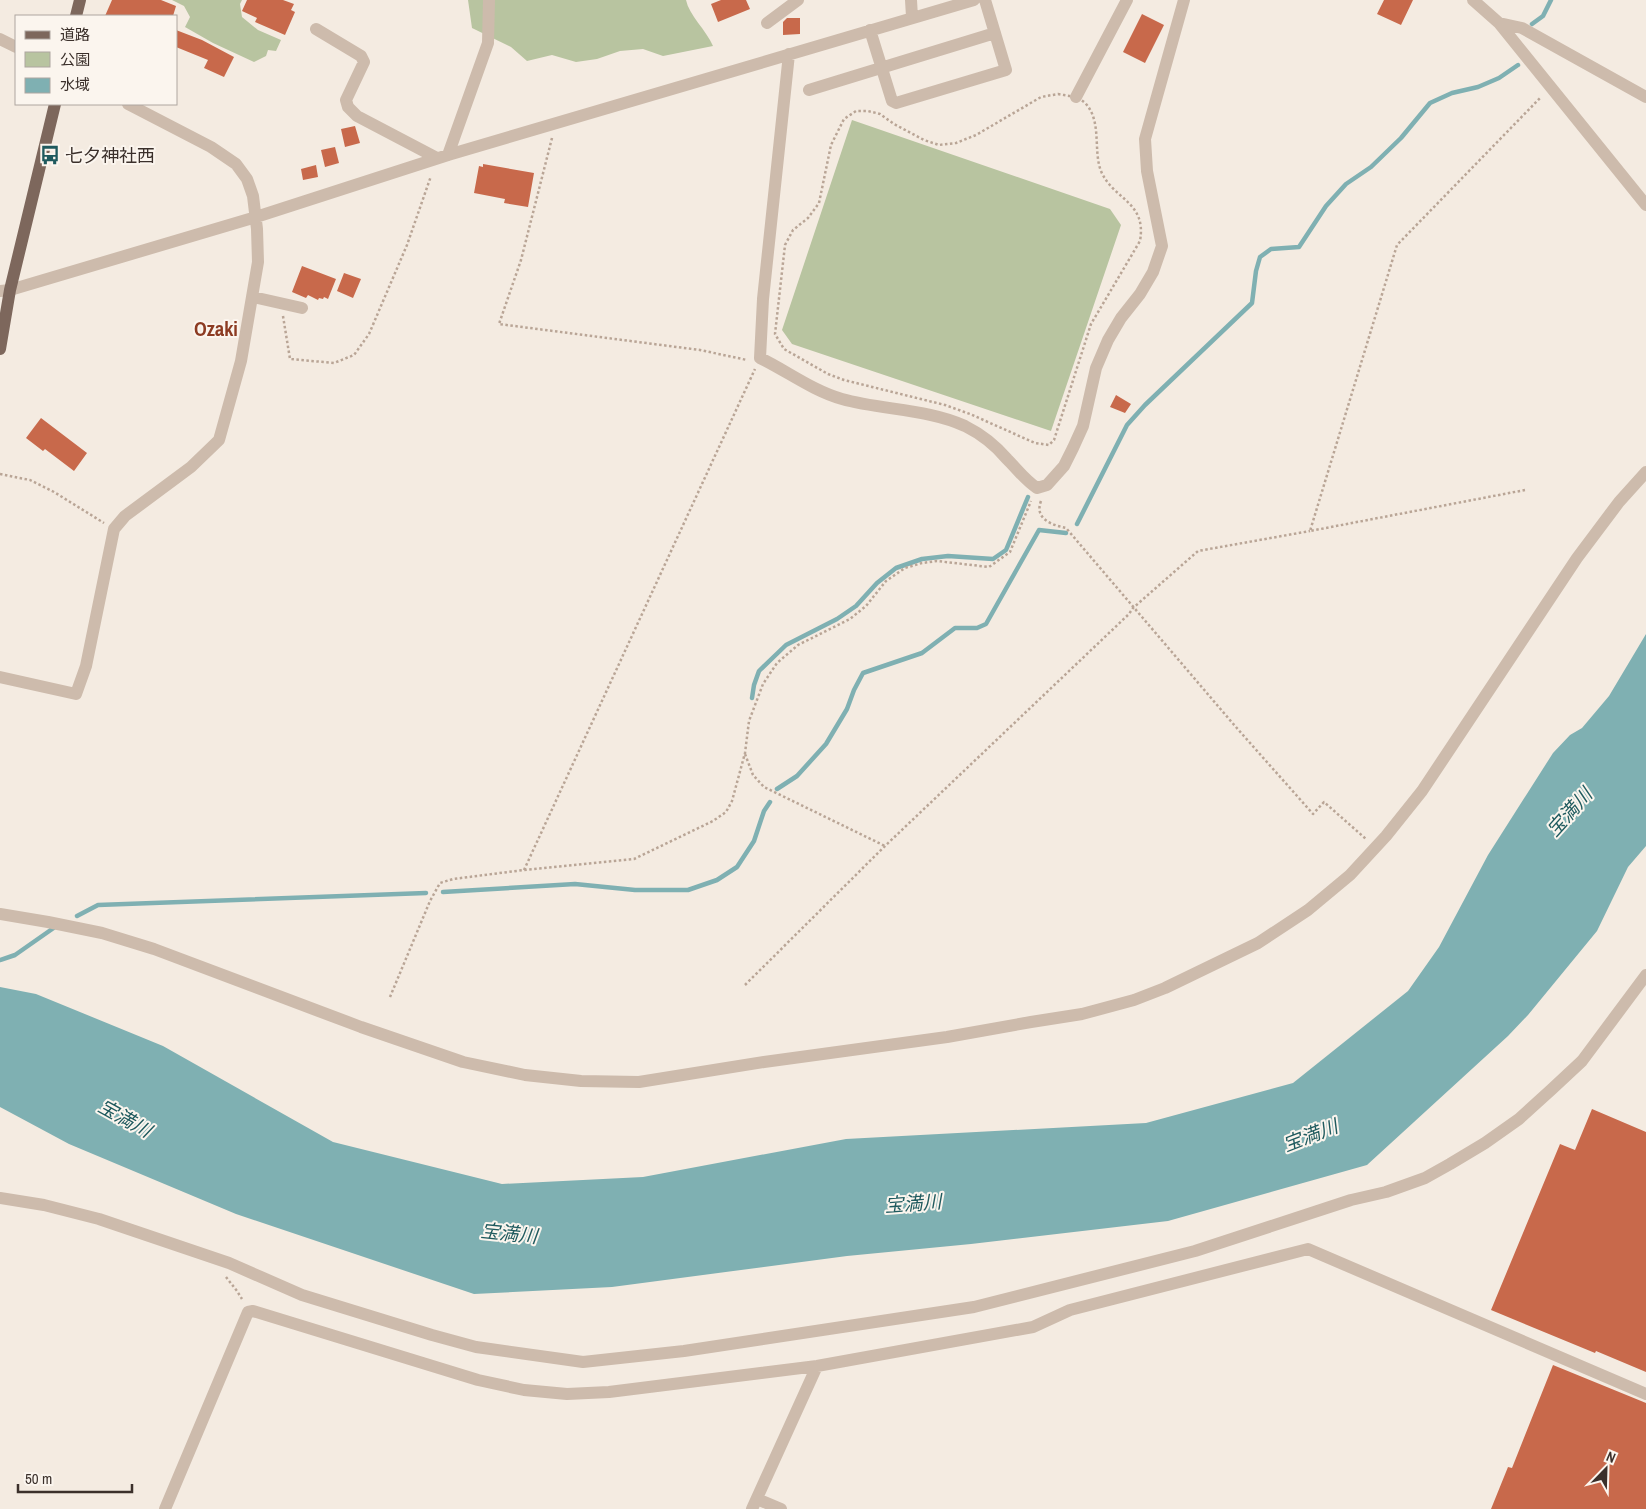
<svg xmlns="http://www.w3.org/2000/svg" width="1646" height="1509" font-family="'Archivo Narrow','Noto Sans JP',sans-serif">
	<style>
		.green { fill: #b8c4a0 }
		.water { fill: #7fb0b2 }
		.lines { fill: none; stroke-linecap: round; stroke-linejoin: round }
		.stream { stroke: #7fb0b2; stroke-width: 4.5 }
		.building { fill: #c8694b }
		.path { stroke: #b9a596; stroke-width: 2.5; stroke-dasharray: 2.5 2.5; stroke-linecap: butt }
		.minor { stroke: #cdbbac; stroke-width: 12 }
		.major { stroke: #7d675c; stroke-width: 12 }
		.labels { text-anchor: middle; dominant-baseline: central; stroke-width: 4; stroke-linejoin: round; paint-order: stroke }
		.poi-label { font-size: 18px; fill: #3b302b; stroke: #fbf5ee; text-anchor: start }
		.water-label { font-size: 19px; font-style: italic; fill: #1f5a5e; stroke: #fbf5ee }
		.quarter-label { font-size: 20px; font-weight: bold; fill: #8c3b22; stroke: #fbf5ee }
	</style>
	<rect width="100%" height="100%" fill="#f4ebe1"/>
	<path class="green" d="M 172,0 L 242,0 L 240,4 L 242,17 L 258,30 L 281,40 L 276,51 L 268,50 L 266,56 L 254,62 L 213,43 L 185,27 L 190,17 L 184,6 Z
		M 468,0 L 686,0 C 689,15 706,30 713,46 L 663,56 L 643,49 L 620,51 L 597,59 L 576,62 L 552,55 L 527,61 L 511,47 L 472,28 Z
		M 852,120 L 1110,209 L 1121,225 L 1051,431 L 792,344 L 782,330 Z"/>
	<path class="water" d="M 1646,634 L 1646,846 L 1628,867 L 1597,931 L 1528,1015 L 1508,1036 L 1367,1165 L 1168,1221 L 971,1244 L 847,1256 L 612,1287 L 474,1294 L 236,1214 L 69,1144 L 0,1107 L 0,987 L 36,994 L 163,1046 L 333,1142 L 502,1184 L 643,1177 L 846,1139 L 1146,1123 L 1293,1083 L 1408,991 L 1439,947 L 1488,855 L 1553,753 L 1570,735 L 1582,728 L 1609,696 Z"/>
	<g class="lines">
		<path class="stream" d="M 1532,24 L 1543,16 L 1551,0
			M 1077,524 L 1127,425 L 1145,405 L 1252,303 L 1256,271 L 1260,257 L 1271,249 L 1299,247 L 1326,206 L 1346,184 L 1371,167 L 1401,138 L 1430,103 L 1452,93 L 1478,87 L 1499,78 L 1518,65
			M 752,698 L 754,685 L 759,671 L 786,645 L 837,619 L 856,606 L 877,583 L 896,568 L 922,559 L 948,556 L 993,559 L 1006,550 L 1028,497
			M 777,789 L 797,776 L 826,744 L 847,709 L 854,690 L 863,673 L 922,653 L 955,628 L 977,628 L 986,624 L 1039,530 L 1066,533
			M 443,892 L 575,884 L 635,890 L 688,890 L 717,880 L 737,867 L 754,841 L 764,811 L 770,802
			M 77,916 L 98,905 L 426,893
			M 0,960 L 15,955 L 55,927"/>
	</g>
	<path class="building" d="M 112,0 L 161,0 L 176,6 L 173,16 L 105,16 Z
		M 247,0 L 283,0 L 294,4 L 291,10 L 295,12 L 285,35 L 255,22 L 257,18 L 242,11 Z
		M 721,0 L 746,0 L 750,9 L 718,22 L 711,4 Z
		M 1384,0 L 1413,0 L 1401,25 L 1377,14 Z
		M 1142,14 L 1164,25 L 1145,63 L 1123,52 Z
		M 787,18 L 800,18 L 800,34 L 783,35 L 783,22 Z
		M 176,30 L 202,40 L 234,57 L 224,77 L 204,68 L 208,60 L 176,47 Z
		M 355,126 L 360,143 L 345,147 L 341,129 Z
		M 335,147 L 339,163 L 325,167 L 321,150 Z
		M 483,164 L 534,173 L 528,207 L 504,203 L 505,199 L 474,193 L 479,166 L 483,167 Z
		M 316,165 L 318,177 L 303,180 L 301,169 Z
		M 302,266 L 336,279 L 328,299 L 324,297 L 323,299 L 319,298 L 318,300 L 308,295 L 306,298 L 292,292 Z
		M 344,273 L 361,279 L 353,298 L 337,291 Z
		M 1116,395 L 1131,404 L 1125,413 L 1110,407 Z
		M 41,418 L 87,453 L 74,471 L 45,449 L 43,451 L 26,438 Z
		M 1592,1109 L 1646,1132 L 1646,1372 L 1596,1351 L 1595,1353 L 1491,1310 L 1560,1144 L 1575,1150 Z
		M 1553,1365 L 1646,1403 L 1646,1509 L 1491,1509 L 1508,1467 L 1512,1468 Z"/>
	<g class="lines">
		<path class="path" d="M 1058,94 C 1068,96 1079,96 1086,104 C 1102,122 1093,151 1101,171 C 1113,200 1147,201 1140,241 L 1091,324 L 1054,440 L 1049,445 L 1035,443 L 970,414 L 945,405 L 844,380 L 828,374 L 784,349 L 775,334 L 785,245 L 793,230 L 808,218 L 819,203 L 831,145 L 844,119 L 856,111 L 868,111 L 880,114 L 894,124 L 924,140 L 939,145 L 956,143 L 976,135 L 1041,97 Z
			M 552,138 L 521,260 L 499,324 L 700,350 L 747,360
			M 283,316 L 290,359 L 334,363 L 354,355 L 369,334 L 407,245 L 431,176
			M 0,474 L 30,480 L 54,492 L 104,523
			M 1525,490 L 1310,531 L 1397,245 L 1541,97
			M 1041,501 C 1034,519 1052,525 1066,528 L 1235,726 L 1313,814 L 1324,802 L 1366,839
			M 745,754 L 753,775 L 764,787 L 885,846
			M 524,870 L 755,369
			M 745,985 L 885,846 L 1129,614 L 1133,608 L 1198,551 L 1310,531
			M 390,997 L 430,901 L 440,883 L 453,879 L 524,870 L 634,859 L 713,821 L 726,812 L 732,801 L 745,753 L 749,721 L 763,684 L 777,663 L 798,645 L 850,619 L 866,606 L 886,581 L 905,568 L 922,563 L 937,561 L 989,567 L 1010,552 L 1031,501
			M 226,1277 L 237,1291 L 242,1299"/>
		<path class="minor" d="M 911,0 L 912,17
			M 1473,0 L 1499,23 L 1646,205
			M 767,23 L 798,0
			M 1499,23 L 1522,28 L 1646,97
			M 316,29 L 361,56 L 364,62 L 346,100 L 348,107 L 357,116 L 437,158
			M 870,30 L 892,101 L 896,103 L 1006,70 L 985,0
			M 0,39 L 16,47
			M 789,54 L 763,299 L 760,358 C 787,371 813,391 842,399 C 881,410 929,409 965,426 C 981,434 996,446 1007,459 C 1017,469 1025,480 1037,488 L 1047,485 L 1064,466 L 1073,448 L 1083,426 L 1096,368 L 1108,340 L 1121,318 L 1140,294 L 1153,272 L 1162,246 L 1147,171 L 1145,139 L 1184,0
			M 809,90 L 995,33
			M 1076,97 L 1127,0
			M 448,155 L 488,43 L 489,0
			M 0,291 L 10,290 L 256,217 L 448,155 L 974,0
			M 253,297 L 302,308
			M 0,677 L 76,694 L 86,666 L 114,529 L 125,516 L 191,467 L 219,440 L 241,361 L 258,262 L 257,229 L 253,196 L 247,179 L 236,164 L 211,147 L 128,104
			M 0,914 L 48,922 L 102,933 L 154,949 L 361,1027 L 463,1062 L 525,1075 L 581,1081 L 639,1082 L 764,1062 L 947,1037 L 1031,1022 L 1082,1014 L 1134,1000 L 1165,988 L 1258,943 L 1308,910 L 1350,875 L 1386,836 L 1422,791 L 1577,558 L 1619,502 L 1646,472
			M 0,1198 L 44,1205 L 99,1219 L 229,1263 L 302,1295 L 432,1335 L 476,1347 L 583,1362 L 684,1351 L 974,1307 L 1195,1251 L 1351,1200 L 1386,1192 L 1425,1178 L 1450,1164 L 1485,1143 L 1519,1119 L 1552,1089 L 1582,1061 L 1646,975
			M 757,1499 L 781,1509
			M 165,1509 L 248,1312 L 253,1311 L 478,1380 L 524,1390 L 567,1394 L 609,1392 L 817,1366 L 1033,1327 L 1070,1310 L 1308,1249 L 1646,1394
			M 752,1509 L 817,1366"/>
		<path class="major" d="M 76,16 L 80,0
			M 0,349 L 10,290 L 55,104"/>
	</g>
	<defs>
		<symbol id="bus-bare" viewBox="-9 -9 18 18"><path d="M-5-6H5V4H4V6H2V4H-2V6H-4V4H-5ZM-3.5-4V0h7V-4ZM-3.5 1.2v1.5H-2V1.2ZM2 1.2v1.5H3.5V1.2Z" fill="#1f5a5e" stroke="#fbf5ee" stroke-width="2.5" paint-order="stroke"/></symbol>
	</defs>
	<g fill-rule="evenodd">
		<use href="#bus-bare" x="36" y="141" width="28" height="28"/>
	</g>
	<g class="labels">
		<g class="poi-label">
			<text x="65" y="155">七夕神社西</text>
		</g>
		<g class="water-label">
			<text transform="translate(1569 812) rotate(-48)">宝満川</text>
			<text transform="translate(125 1118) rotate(29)">宝満川</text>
			<text transform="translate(1310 1135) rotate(-21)">宝満川</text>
			<text transform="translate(913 1203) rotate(-4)">宝満川</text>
			<text transform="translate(509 1233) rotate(6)">宝満川</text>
		</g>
		<g class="quarter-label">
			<text x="216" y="328">Ozaki</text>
		</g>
	</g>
	<rect x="15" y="15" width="162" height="90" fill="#fbf5ee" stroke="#aea6a0"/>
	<rect x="25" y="31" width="25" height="8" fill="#7d675c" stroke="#aea6a0"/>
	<text x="60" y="40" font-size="15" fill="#3b302b">道路</text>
	<rect x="25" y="52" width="25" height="15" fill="#b8c4a0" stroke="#aea6a0"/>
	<text x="60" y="65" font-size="15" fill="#3b302b">公園</text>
	<rect x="25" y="78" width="25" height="15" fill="#7fb0b2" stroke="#aea6a0"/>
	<text x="60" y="90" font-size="15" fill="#3b302b">水域</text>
	<g transform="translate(1606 1469) rotate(23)" stroke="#fbf5ee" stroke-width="4" paint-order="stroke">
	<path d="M0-4L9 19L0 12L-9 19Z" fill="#3b302b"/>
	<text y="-8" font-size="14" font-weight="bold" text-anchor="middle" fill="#3b302b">N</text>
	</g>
	<path d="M18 1484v8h114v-8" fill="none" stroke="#3b302b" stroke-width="2.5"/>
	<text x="25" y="1484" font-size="15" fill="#3b302b" stroke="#fbf5ee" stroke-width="4" paint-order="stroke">50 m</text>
</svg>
